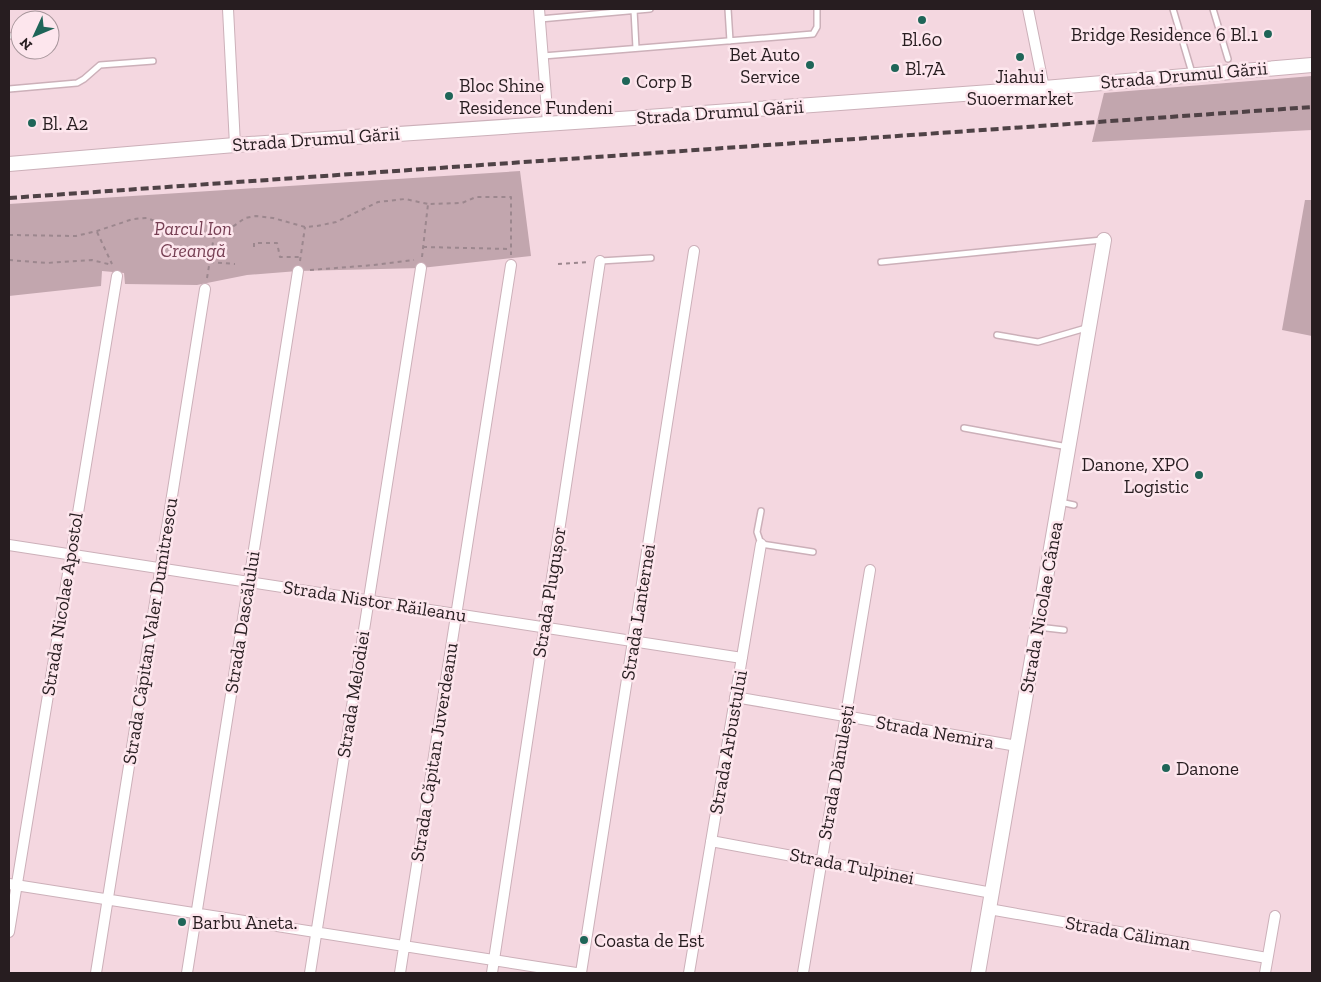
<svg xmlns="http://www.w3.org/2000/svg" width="1321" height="982" font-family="'Zilla Slab',serif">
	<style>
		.green { fill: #c2a6ae }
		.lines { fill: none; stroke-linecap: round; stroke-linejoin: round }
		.lane-casing { stroke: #ccb0b9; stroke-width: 8 }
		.street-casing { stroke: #ccb0b9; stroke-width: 12 }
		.secondary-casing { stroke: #ccb0b9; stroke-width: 16 }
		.path { stroke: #9c878e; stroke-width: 2; stroke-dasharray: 4 4; stroke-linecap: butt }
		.lane { stroke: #fff; stroke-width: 5 }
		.street { stroke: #fff; stroke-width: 10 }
		.secondary { stroke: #fff; stroke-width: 14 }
		.rail { stroke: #4f4246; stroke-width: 4; stroke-dasharray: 8 4; stroke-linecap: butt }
		.poi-dot { fill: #1f6558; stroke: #fde6ed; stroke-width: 2 }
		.labels { text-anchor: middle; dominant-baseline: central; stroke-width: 5; stroke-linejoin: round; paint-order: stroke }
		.poi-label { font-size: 19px; fill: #271d20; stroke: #fde6ed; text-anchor: start }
		.street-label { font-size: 19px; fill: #271d20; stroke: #fde6ed }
		.park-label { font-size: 19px; font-style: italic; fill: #763f53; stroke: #fde6ed }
	</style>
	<rect width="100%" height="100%" fill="#f4d7e0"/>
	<path class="green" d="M 1312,76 L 1312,130 L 1092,142 L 1104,93 Z
		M 520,171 L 531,256 L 421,268 L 298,271 L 247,275 L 197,285 L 125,284 L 124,273 L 102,271 L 101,286 L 9,296 L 9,204 Z
		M 1305,200 L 1312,200 L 1312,336 L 1282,330 Z"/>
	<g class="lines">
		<defs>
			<path id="lane" d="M 728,9 L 730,41
				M 1173,9 L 1192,73
				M 1213,9 L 1228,59
				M 634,10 L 636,48
				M 540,19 L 650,9
				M 9,36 L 20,35
				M 543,56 L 813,34 L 817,27 L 817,9
				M 9,89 L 77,83 L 84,79 L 100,65 L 153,61
				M 600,261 L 651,258
				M 881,262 L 1102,240
				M 997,335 L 1038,342 L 1086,328
				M 964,428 L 1068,447
				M 1060,502 L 1074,505
				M 761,511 L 757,532 L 761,544 L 813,552
				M 1038,627 L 1064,630"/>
			<path id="street" d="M 228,9 L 235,145
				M 539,9 L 548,123
				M 1028,9 L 1044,88
				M 9,545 L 742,658
				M 735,697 L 1017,746
				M 711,841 L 992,893
				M 9,884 L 576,973
				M 989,909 L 1267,958
				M 9,932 L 117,276
				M 96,973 L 205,289
				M 187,973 L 298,271
				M 310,973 L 421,268
				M 400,973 L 511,265
				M 492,973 L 600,261
				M 581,973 L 694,251
				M 689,973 L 761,544
				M 803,973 L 870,570
				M 1265,973 L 1275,916"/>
			<path id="secondary" d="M 9,164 L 235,145 L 634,118 L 1044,88 L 1312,65
				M 978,973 L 1104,240"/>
		</defs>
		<use href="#lane" class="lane-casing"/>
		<use href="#street" class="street-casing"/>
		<use href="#secondary" class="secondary-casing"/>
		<path class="path" d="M 97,232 L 112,264
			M 9,235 L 76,236 L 97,231 L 133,219 L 147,218 L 175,229 L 197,235 L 214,236 L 231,228 L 245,218 L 256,216 L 273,218 L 305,227 L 317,226 L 336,222 L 378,202 L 405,199 L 428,204
			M 254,247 L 254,243 L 277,243 L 280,257 L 300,257
			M 423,247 L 511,249
			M 422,257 L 428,204 L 462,203 L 476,197 L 511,197 L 511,255
			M 9,260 L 47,263 L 92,260 L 112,265
			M 300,261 L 305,227
			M 210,262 L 235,264
			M 558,264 L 590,262
			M 310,270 L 374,265 L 414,260
			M 207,278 L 214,236"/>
		<use href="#lane" class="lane"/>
		<use href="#street" class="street"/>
		<use href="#secondary" class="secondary"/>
		<path class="rail" d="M 9,198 L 1312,107"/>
	</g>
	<g class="poi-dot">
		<circle cx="922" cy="20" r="5"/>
		<circle cx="1268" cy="34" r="5"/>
		<circle cx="1020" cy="57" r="5"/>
		<circle cx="810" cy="65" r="5"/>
		<circle cx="895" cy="68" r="5"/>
		<circle cx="626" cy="81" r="5"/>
		<circle cx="449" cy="96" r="5"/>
		<circle cx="32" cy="123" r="5"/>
		<circle cx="1199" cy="475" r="5"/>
		<circle cx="1166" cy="768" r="5"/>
		<circle cx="182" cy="922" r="5"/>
		<circle cx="584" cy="940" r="5"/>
	</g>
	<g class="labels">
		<g class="poi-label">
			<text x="1258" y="34" text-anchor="end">Bridge Residence 6 Bl.1</text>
			<text x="922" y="39" text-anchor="middle">Bl.60</text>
			<text x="800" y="54" text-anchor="end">Bet Auto<tspan x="800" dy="22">Service</tspan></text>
			<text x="905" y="68">Bl.7A</text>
			<text x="1020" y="76" text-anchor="middle">Jiahui<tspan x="1020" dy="22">Suoermarket</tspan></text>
			<text x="636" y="81">Corp B</text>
			<text x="459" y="85">Bloc Shine<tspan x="459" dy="22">Residence Fundeni</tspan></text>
			<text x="42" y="123">Bl. A2</text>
			<text x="1189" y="464" text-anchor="end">Danone, XPO<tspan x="1189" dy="22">Logistic</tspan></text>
			<text x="1176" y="768">Danone</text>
			<text x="192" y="922">Barbu Aneta.</text>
			<text x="594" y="940">Coasta de Est</text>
		</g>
		<g class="street-label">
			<text transform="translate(1184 75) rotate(-5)">Strada Drumul Gării</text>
			<text transform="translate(720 112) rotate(-4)">Strada Drumul Gării</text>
			<text transform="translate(316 139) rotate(-4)">Strada Drumul Gării</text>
			<text transform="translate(549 592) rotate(-81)">Strada Plugușor</text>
			<text transform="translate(375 601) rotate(9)">Strada Nistor Răileanu</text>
			<text transform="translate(62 604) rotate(-81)">Strada Nicolae Apostol</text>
			<text transform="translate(1041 607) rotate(-80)">Strada Nicolae Cânea</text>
			<text transform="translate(638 612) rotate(-81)">Strada Lanternei</text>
			<text transform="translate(242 622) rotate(-81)">Strada Dascălului</text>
			<text transform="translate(150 631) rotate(-81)">Strada Căpitan Valer Dumitrescu</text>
			<text transform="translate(353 694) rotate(-81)">Strada Melodiei</text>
			<text transform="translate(935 732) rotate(10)">Strada Nemira</text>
			<text transform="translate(728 742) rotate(-80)">Strada Arbustului</text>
			<text transform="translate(434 752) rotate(-81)">Strada Căpitan Juverdeanu</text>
			<text transform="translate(836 772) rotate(-80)">Strada Dănulești</text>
			<text transform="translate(852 866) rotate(11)">Strada Tulpinei</text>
			<text transform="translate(1128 933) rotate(10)">Strada Căliman</text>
		</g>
		<g class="park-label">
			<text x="193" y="228">Parcul Ion<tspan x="193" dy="22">Creangă</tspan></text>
		</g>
	</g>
	<rect width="1321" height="982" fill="none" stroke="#271d20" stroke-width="20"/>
	<g transform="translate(35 35) rotate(226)"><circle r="24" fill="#fde6ed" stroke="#a7969b"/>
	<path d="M0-4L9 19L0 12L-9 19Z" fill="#1f6558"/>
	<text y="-8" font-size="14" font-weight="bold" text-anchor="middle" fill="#271d20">N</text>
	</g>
</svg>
